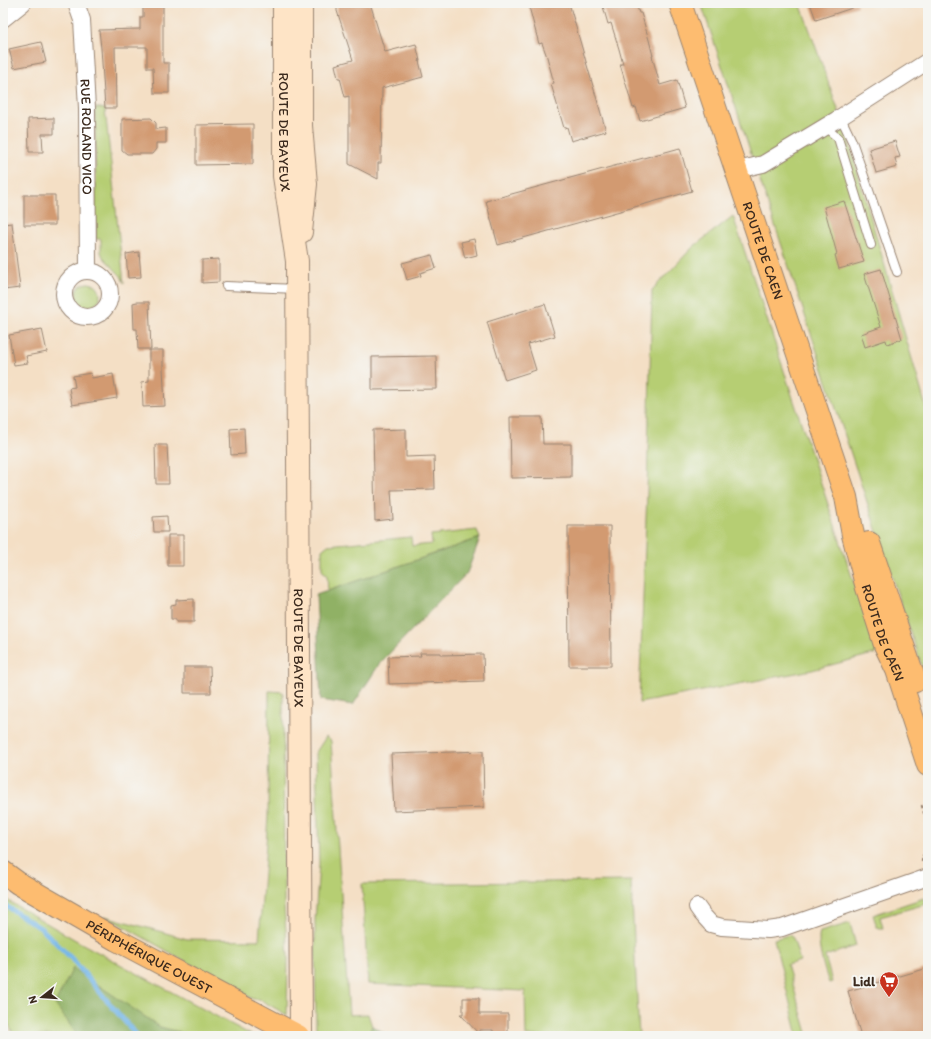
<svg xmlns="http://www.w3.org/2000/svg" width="931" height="1039" font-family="Itim,sans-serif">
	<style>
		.green { fill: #b6ce73; stroke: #787c48 }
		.forest { fill: #90b165; stroke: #666e42 }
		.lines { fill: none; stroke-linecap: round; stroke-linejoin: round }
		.stream { stroke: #73b6e9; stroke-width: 5 }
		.building { fill: #d29a71 }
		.service-casing { stroke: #988472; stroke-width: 10 }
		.minor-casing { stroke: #988472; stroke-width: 18 }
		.secondary-casing { stroke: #988472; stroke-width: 24 }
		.primary-casing { stroke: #988472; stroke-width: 24 }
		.trunk-casing { stroke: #988472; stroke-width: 24 }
		.path { stroke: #988472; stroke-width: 2.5; stroke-dasharray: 3 3; stroke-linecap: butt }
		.service { stroke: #fff; stroke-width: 8 }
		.minor { stroke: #fff; stroke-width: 16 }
		.secondary { stroke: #fee4c6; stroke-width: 22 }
		.primary { stroke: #fdbc70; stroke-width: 22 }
		.trunk { stroke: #fdbc70; stroke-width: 22 }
		.labels { text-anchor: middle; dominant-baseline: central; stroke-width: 4; stroke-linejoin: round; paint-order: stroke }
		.street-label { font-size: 14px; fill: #3b2a1e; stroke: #f6f6f2 }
		.poi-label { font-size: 14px; font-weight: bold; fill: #3b2a1e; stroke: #f6f6f2; text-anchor: end }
	</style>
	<rect width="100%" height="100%" fill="#f6f6f2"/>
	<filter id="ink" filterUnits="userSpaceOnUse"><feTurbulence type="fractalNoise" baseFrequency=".025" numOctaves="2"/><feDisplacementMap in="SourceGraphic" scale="8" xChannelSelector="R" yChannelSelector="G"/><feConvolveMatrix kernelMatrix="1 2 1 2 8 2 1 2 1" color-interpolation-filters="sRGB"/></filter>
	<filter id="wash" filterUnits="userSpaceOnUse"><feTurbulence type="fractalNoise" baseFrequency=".012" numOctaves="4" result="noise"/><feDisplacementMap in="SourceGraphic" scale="16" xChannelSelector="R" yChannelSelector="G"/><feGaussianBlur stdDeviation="0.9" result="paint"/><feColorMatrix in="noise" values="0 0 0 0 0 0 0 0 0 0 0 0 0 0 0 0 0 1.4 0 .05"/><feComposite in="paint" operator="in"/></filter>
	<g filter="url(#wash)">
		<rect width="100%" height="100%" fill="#f4dfc5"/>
		<path class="green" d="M 701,3 L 800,3 L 845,129 L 928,414 L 928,685 Z
			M 95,108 L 100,108 L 105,109 L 124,283 L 121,276 L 103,257 L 101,252 L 101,239 L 96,239 Z
			M 733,216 L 877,653 L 812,670 L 639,703 L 647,493 L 652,290 L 693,247 Z
			M76 295a12 12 0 1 1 24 0a12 12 0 1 1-24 0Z
			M 477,530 L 480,538 L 328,591 L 327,576 L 322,570 L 322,550 L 328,545 L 411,537 L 412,546 L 432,544 L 431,535 Z
			M 269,691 L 283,692 L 284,907 L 288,956 L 287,1015 L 259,999 L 253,999 L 105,916 L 187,939 L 259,940 L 268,817 Z
			M 326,737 L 331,741 L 349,1015 L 368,1014 L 372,1026 L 368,1036 L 325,1036 L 316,1030 L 315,921 L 319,864 L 316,752 Z
			M 631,881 L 639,1036 L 526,1036 L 525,991 L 368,984 L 362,884 Z
			M 3,896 L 10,902 L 79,942 L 253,1036 L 14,1036 L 3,1011 Z
			M 924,898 L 926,904 L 880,917 L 883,928 L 880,928 L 877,927 L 873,915 Z
			M 850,923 L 856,946 L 825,956 L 832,982 L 829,983 C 825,972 816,943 820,932 Z
			M 789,935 L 793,938 L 800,961 L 787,965 L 808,1036 L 798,1036 L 774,939 Z"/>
		<path class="forest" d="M 480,538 L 467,573 L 380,663 L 353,705 L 321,700 L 316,595 Z
			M 73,968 L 160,1027 L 194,1036 L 78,1036 L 55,1004 Z
			M 372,1026 L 389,1036 L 368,1036 Z"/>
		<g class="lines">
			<path class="stream" d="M 3,904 L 42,929 L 72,959 L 137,1036"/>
		</g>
		<g id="blocks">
			<path class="building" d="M 143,3 L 163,3 L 163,63 L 169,63 L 169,93 L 154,93 L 153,68 L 147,68 L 147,47 L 115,47 L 116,108 L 105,108 L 101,48 L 99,30 L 140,29 L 140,17 L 143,17 Z
				M 337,3 L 370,3 L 385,52 L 416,44 L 420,61 L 419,61 L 423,77 L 382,88 L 381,163 L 378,163 L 378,179 L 349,164 L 349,96 L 345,97 L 340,78 L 338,78 L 335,65 L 353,60 L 337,11 Z
				M 528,3 L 569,3 L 606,131 L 571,141 L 567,127 L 564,128 L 551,84 L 554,83 L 547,57 L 542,43 L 539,44 Z
				M 602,3 L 636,3 L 639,13 L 641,13 L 649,40 L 653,56 L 652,56 L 660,85 L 677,80 L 685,108 L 640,121 L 636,107 L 633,108 L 620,64 L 623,64 L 619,49 L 611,23 L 608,24 Z
				M 810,3 L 857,3 L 858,6 L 816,20 Z
				M 41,42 L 46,62 L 14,68 L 9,49 Z
				M 54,118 L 54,134 L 42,134 L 43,152 L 29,152 L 28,119 Z
				M 151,118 L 156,123 L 156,129 L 166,128 L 166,143 L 156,143 L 156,149 L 152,154 L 127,154 L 122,150 L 122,119 Z
				M 253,124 L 253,164 L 196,165 L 196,125 Z
				M 895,141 L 900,157 L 895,158 L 897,167 L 876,173 L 869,149 Z
				M 680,148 L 692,191 L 498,245 L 486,201 Z
				M 24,195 L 55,195 L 55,225 L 24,225 Z
				M 844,201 L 864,262 L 839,269 L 835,255 L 837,254 L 824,207 Z
				M 12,223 L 20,288 L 3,290 L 3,224 Z
				M 474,239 L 477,255 L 465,258 L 461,242 Z
				M 139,252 L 141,277 L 128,278 L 126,254 Z
				M 432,255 L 436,268 L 420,273 L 421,276 L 407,280 L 402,263 Z
				M 219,259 L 219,282 L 202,283 L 202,260 Z
				M 881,269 L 902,339 L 887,344 L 886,340 L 865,347 L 861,334 L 881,327 L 864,274 Z
				M 137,302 L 149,302 L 151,349 L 138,349 L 137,329 L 134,329 L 133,303 Z
				M 545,304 L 555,336 L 528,344 L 536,370 L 505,380 L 487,322 Z
				M 42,329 L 47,352 L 26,356 L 28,363 L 14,365 L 9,335 Z
				M 149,350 L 163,350 L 163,368 L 165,406 L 143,407 L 142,382 L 149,381 Z
				M 436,356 L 437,389 L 372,390 L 372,357 Z
				M 91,373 L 92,378 L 113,374 L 117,398 L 72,405 L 69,388 L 75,387 L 73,376 Z
				M 510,417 L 542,417 L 543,444 L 571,444 L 571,477 L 511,478 Z
				M 244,428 L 245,454 L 231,455 L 230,429 Z
				M 406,429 L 406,457 L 434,456 L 435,489 L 391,490 L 393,519 L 375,521 L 373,430 Z
				M 155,445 L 167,445 L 169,484 L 156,484 Z
				M 167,516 L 168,532 L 154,532 L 153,517 Z
				M 568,526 L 610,526 L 611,666 L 569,666 Z
				M 168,535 L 183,535 L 183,566 L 168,566 Z
				M 194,599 L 194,622 L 176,622 L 176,619 L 171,619 L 171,605 L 176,604 L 176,600 Z
				M 420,653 L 441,653 L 441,655 L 483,654 L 484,681 L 389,684 L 388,657 L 421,656 Z
				M 184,667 L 210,667 L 211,693 L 184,693 Z
				M 483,751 L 484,807 L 394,811 L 391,754 Z
				M 928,968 L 928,1036 L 861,1036 L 848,991 Z
				M 463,998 L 479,998 L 479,1014 L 508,1014 L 508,1036 L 493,1036 L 493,1030 L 479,1030 L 479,1034 L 460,1014 L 463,1014 Z"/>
		</g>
	</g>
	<g filter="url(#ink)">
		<use href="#blocks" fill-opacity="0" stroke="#988472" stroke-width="1"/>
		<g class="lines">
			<defs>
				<path id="service" d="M 841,118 L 852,141 L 897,272
					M 825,127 L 838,138 L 871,245
					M 226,286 L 297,289"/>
				<g id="minor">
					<path id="s1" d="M 76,3 L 82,20 L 87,108 L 88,271"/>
					<path d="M 3,19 L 23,3"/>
					<path d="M 737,170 L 763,164 L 836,120 L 928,61"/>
					<circle cx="87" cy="294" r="23"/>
					<path d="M 697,907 L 702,914 L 711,924 L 722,927 L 768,930 L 782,928 L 928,877"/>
				</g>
				<g id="secondary">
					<path id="s2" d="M 284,3 L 284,176 L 297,261 L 301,1036"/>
					<path d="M 301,232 L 306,184 L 301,126 L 301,3"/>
				</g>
				<g id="primary">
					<path id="s3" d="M 680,3 L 846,497 L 853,535 L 867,588 L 885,645 L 897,670 L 928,765"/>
					<path d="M 869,543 L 915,681"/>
				</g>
				<g id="trunk">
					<path id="s4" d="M 3,872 L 18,883 L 117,940 L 298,1036"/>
				</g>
			</defs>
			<use href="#service" class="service-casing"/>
			<use href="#minor" class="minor-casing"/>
			<use href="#secondary" class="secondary-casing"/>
			<use href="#primary" class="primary-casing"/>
			<use href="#trunk" class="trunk-casing"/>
			<path class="path" d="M 928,803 L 922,806 L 928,826
				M 922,862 L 923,856 L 928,849"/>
			<use href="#service" class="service"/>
			<use href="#minor" class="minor"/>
			<use href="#secondary" class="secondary"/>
			<use href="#primary" class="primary"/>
			<use href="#trunk" class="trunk"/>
		</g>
	</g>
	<defs>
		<symbol id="supermarket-pin" viewBox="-11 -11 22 30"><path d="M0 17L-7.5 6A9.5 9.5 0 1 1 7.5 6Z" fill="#c8321e" stroke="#f6f6f2"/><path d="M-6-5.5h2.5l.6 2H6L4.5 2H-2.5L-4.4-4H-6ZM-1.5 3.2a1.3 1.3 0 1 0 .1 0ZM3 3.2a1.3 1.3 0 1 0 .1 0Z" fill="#fff"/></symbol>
	</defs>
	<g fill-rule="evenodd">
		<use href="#supermarket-pin" x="878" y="970" width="22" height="30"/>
	</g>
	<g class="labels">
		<g class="street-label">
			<text stroke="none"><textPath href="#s2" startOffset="129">ROUTE DE BAYEUX</textPath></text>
			<text stroke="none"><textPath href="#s1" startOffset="135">RUE ROLAND VICO</textPath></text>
			<text stroke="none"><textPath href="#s3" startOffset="261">ROUTE DE CAEN</textPath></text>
			<text stroke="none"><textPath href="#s3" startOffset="662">ROUTE DE CAEN</textPath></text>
			<text stroke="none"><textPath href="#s2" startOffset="646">ROUTE DE BAYEUX</textPath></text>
			<text stroke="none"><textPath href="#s4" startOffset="169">PÉRIPHÉRIQUE OUEST</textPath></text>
		</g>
		<g class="poi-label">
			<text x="875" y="981">Lidl</text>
		</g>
	</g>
	<rect width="931" height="1039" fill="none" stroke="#f6f6f2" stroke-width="16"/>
	<g transform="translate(42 997) rotate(253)" stroke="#f6f6f2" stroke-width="3" paint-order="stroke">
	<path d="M0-3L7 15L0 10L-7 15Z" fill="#3b2a1e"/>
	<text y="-6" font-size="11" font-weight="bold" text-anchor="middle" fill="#3b2a1e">N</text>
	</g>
</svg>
